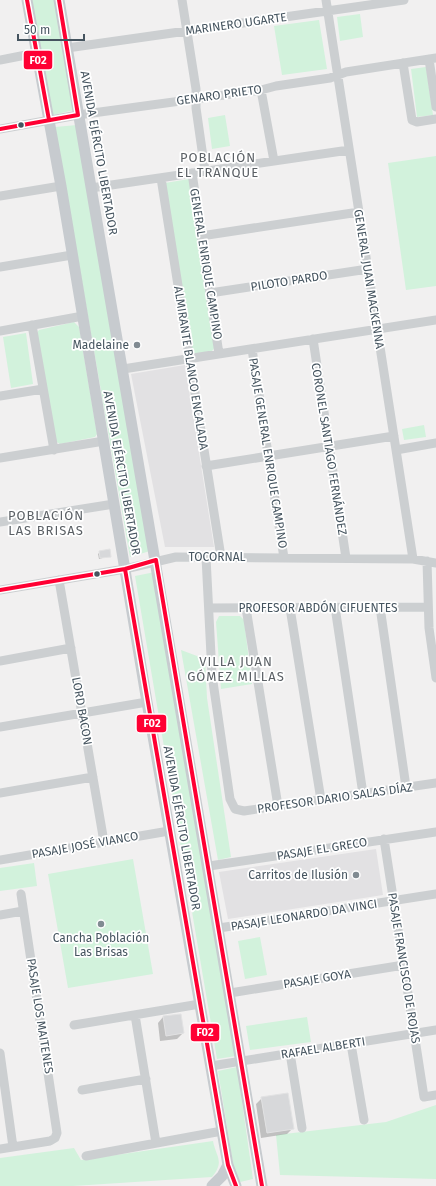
<svg xmlns="http://www.w3.org/2000/svg" width="436" height="1186" font-family="'Fira Sans',sans-serif">
	<style>
		.education { fill: #e2e1e3 }
		.green { fill: #d2f2dc }
		.shadow { fill: #0003 }
		.building { fill: #d7d8da; stroke: #e2e2e3 }
		.lines { fill: none; stroke-linecap: round; stroke-linejoin: round }
		.minor { stroke: #cccfd1; stroke-width: 9 }
		.major { stroke: #c7cbcf; stroke-width: 11 }
		.bus-1-casing { stroke: #fff; stroke-width: 7 }
		.bus-1 { stroke: #f03; stroke-width: 4 }
		.bus-dot { fill: #45545f; stroke: #fff; stroke-width: 1.5 }
		.poi-dot { fill: #818b92; stroke: #fff; stroke-width: 1.5 }
		.labels { text-anchor: middle; dominant-baseline: central; stroke-width: 3.5; stroke-linejoin: round; paint-order: stroke }
		.street-label { font-size: 12px; fill: #45545f; stroke: #fff }
		.poi-label { font-size: 12px; fill: #45545f; stroke: #fff; text-anchor: end }
		.neighbourhood-label { font-size: 13px; letter-spacing: 1px; fill: #5b6065; stroke: #fff }
		.line-badge { stroke: #fff; stroke-width: 1.5 }
		.badge-label { font-size: 11px; text-anchor: middle; font-weight: bold; fill: #fff }
	</style>
	<rect width="100%" height="100%" fill="#f1f0f0"/>
	<path class="education" d="M 185,365 L 214,547 L 165,547 L 131,374 Z
		M 376,849 L 383,895 L 228,919 L 219,872 Z"/>
	<path class="green" d="M 31,0 L 55,0 L 74,110 L 53,115 Z
		M 360,14 L 363,37 L 340,41 L 337,17 Z
		M 319,20 L 327,69 L 282,75 L 274,26 Z
		M 426,67 L 433,115 L 417,117 L 411,69 Z
		M 225,115 L 230,146 L 212,149 L 208,118 Z
		M 77,125 L 150,551 L 130,557 L 55,127 Z
		M 436,156 L 436,286 L 406,290 L 388,163 Z
		M 189,179 L 215,347 L 212,351 L 192,354 L 165,183 Z
		M 74,322 L 79,327 L 97,434 L 95,437 L 60,444 L 55,441 L 36,334 L 39,330 Z
		M 26,333 L 33,384 L 11,388 L 3,337 Z
		M 424,425 L 426,437 L 404,440 L 402,429 Z
		M 155,572 L 236,1056 L 217,1059 L 135,576 Z
		M 219,616 L 240,616 L 244,620 L 252,684 L 221,689 L 216,622 Z
		M 181,650 L 205,659 L 207,698 L 231,857 L 218,860 Z
		M 133,859 L 153,974 L 68,988 L 48,874 Z
		M 34,863 L 37,886 L 0,891 L 0,868 Z
		M 260,937 L 267,975 L 245,979 L 238,941 Z
		M 307,1017 L 311,1042 L 250,1050 L 246,1026 Z
		M 237,1067 L 253,1179 L 240,1182 L 235,1176 L 218,1071 Z
		M 436,1105 L 436,1179 L 280,1175 L 276,1135 L 386,1122 Z
		M 213,1141 C 216,1157 225,1161 212,1177 L 73,1186 L 0,1186 L 0,1158 L 74,1148 L 81,1160 Z"/>
	<path class="shadow" d="M 100,552 L 110,556 L 99,559 L 98,554 Z
		M 163,1017 L 183,1033 L 177,1039 L 160,1041 L 158,1023 Z
		M 262,1098 L 293,1128 L 287,1134 L 261,1138 L 256,1104 Z"/>
	<path class="building" d="M 110,549 L 111,557 L 100,558 L 99,551 Z
		M 181,1014 L 184,1033 L 166,1036 L 163,1016 Z
		M 288,1093 L 294,1129 L 267,1133 L 261,1097 Z"/>
	<g class="lines">
		<path class="minor" d="M 182,0 L 196,89 L 196,108 L 205,171
			M 326,0 L 413,559
			M 67,48 L 404,0
			M 429,59 L 436,107
			M 0,60 L 36,53
			M 403,63 L 412,120 L 417,122 L 436,119
			M 261,90 L 274,161
			M 0,129 L 78,115 L 261,90 L 276,86 L 330,78 L 346,72 L 436,58
			M 192,173 L 219,354
			M 161,178 L 221,557
			M 91,188 L 349,150
			M 0,196 L 61,186
			M 201,236 L 359,212
			M 0,267 L 72,255
			M 210,293 L 368,269
			M 32,325 L 54,450
			M 0,331 L 83,316
			M 313,339 L 346,558
			M 252,349 L 284,558
			M 123,369 L 436,320
			M 0,396 L 43,389
			M 396,450 L 436,443
			M 0,458 L 104,441
			M 206,466 L 394,436
			M 0,522 L 114,504
			M 206,557 L 212,675 L 230,799 L 235,809 L 244,811 L 436,783
			M 427,561 L 429,628 L 436,678
			M 59,580 L 104,842
			M 0,590 L 125,569 L 176,557 L 413,559 L 436,563
			M 335,607 L 363,794
			M 380,607 L 406,787
			M 209,608 L 428,607
			M 246,608 L 278,806
			M 290,608 L 321,800
			M 0,661 L 71,648
			M 0,727 L 147,702
			M 0,793 L 93,777
			M 384,839 L 424,1097 L 436,1095
			M 0,860 L 169,831
			M 209,866 L 436,832
			M 0,915 L 23,911
			M 219,928 L 436,894
			M 230,993 L 404,965
			M 135,1015 L 156,1143
			M 74,1025 L 200,1004
			M 351,1044 L 364,1120
			M 0,1053 L 13,1147
			M 290,1053 L 302,1128
			M 211,1066 L 436,1030
			M 82,1090 L 146,1079
			M 0,1149 L 50,1141 L 55,1138 L 57,1133 L 21,894
			M 86,1156 L 222,1131"/>
		<path class="major" d="M 27,0 L 61,186 L 147,702 L 228,1165 L 236,1186
			M 59,0 L 262,1186
			M 212,1186 L 222,1176 L 228,1165"/>
		<defs>
			<path id="bus-1" d="M 27,0 L 49,120
				M 0,129 L 78,115 L 59,0
				M 125,569 L 228,1165 L 236,1186
				M 0,590 L 125,569 L 156,560 L 262,1186"/>
		</defs>
		<use href="#bus-1" class="bus-1-casing"/>
		<use href="#bus-1" class="bus-1"/>
	</g>
	<g class="bus-dot">
		<circle cx="21" cy="125" r="3.5"/>
		<circle cx="97" cy="574" r="3.5"/>
	</g>
	<g class="poi-dot">
		<circle cx="137" cy="345" r="4"/>
		<circle cx="356" cy="875" r="4"/>
		<circle cx="101" cy="924" r="4"/>
	</g>
	<g class="labels">
		<g class="street-label">
			<text transform="translate(236 24) rotate(-8)">MARINERO UGARTE</text>
			<text transform="translate(219 95) rotate(-8)">GENARO PRIETO</text>
			<text transform="translate(99 153) rotate(80)">AVENIDA EJÉRCITO LIBERTADOR</text>
			<text transform="translate(206 264) rotate(81)">GENERAL ENRIQUE CAMPINO</text>
			<text transform="translate(369 279) rotate(81)">GENERAL JUAN MACKENNA</text>
			<text transform="translate(289 281) rotate(-9)">PILOTO PARDO</text>
			<text transform="translate(191 368) rotate(81)">ALMIRANTE BLANCO ENCALADA</text>
			<text transform="translate(329 449) rotate(81)">CORONEL SANTIAGO FERNÁNDEZ</text>
			<text transform="translate(268 453) rotate(81)">PASAJE GENERAL ENRIQUE CAMPINO</text>
			<text transform="translate(122 473) rotate(80)">AVENIDA EJÉRCITO LIBERTADOR</text>
			<text x="217" y="557">TOCORNAL</text>
			<text x="318" y="608">PROFESOR ABDÓN CIFUENTES</text>
			<text transform="translate(82 711) rotate(80)">LORD BACON</text>
			<text transform="translate(335 798) rotate(-8)">PROFESOR DARIO SALAS DÍAZ</text>
			<text transform="translate(182 828) rotate(80)">AVENIDA EJÉRCITO LIBERTADOR</text>
			<text transform="translate(85 845) rotate(-10)">PASAJE JOSÉ VIANCO</text>
			<text transform="translate(322 849) rotate(-9)">PASAJE EL GRECO</text>
			<text transform="translate(304 915) rotate(-9)">PASAJE LEONARDO DA VINCI</text>
			<text transform="translate(404 968) rotate(81)">PASAJE FRANCISCO DE ROJAS</text>
			<text transform="translate(317 979) rotate(-9)">PASAJE GOYA</text>
			<text transform="translate(40 1016) rotate(81)">PASAJE LOS MAITENES</text>
			<text transform="translate(323 1048) rotate(-9)">RAFAEL ALBERTI</text>
		</g>
		<g class="poi-label">
			<text x="129" y="345">Madelaine</text>
			<text x="348" y="875">Carritos de Ilusión</text>
			<text x="101" y="938" text-anchor="middle">Cancha Población<tspan x="101" dy="14">Las Brisas</tspan></text>
		</g>
		<g class="neighbourhood-label">
			<text x="218" y="157">POBLACIÓN<tspan x="218" dy="15">EL TRANQUE</tspan></text>
			<text x="46" y="515">POBLACIÓN<tspan x="46" dy="15">LAS BRISAS</tspan></text>
			<text x="236" y="661">VILLA JUAN<tspan x="236" dy="15">GÓMEZ MILLAS</tspan></text>
		</g>
	</g>
	<g class="line-badge">
		<rect x="23" y="50" width="30" height="20" rx="4" fill="#f03"/>
		<rect x="136" y="714" width="31" height="19" rx="4" fill="#f03"/>
		<rect x="190" y="1023" width="30" height="19" rx="4" fill="#f03"/>
	</g>
	<g class="badge-label">
		<text x="38" y="64">F02</text>
		<text x="152" y="727">F02</text>
		<text x="205" y="1036">F02</text>
	</g>
	<path d="M18 34v6h66v-6" fill="none" stroke="#45545f" stroke-width="2"/>
	<text x="24" y="34" font-size="12" fill="#45545f" stroke="#ffffff" stroke-width="3" paint-order="stroke">50 m</text>
</svg>
